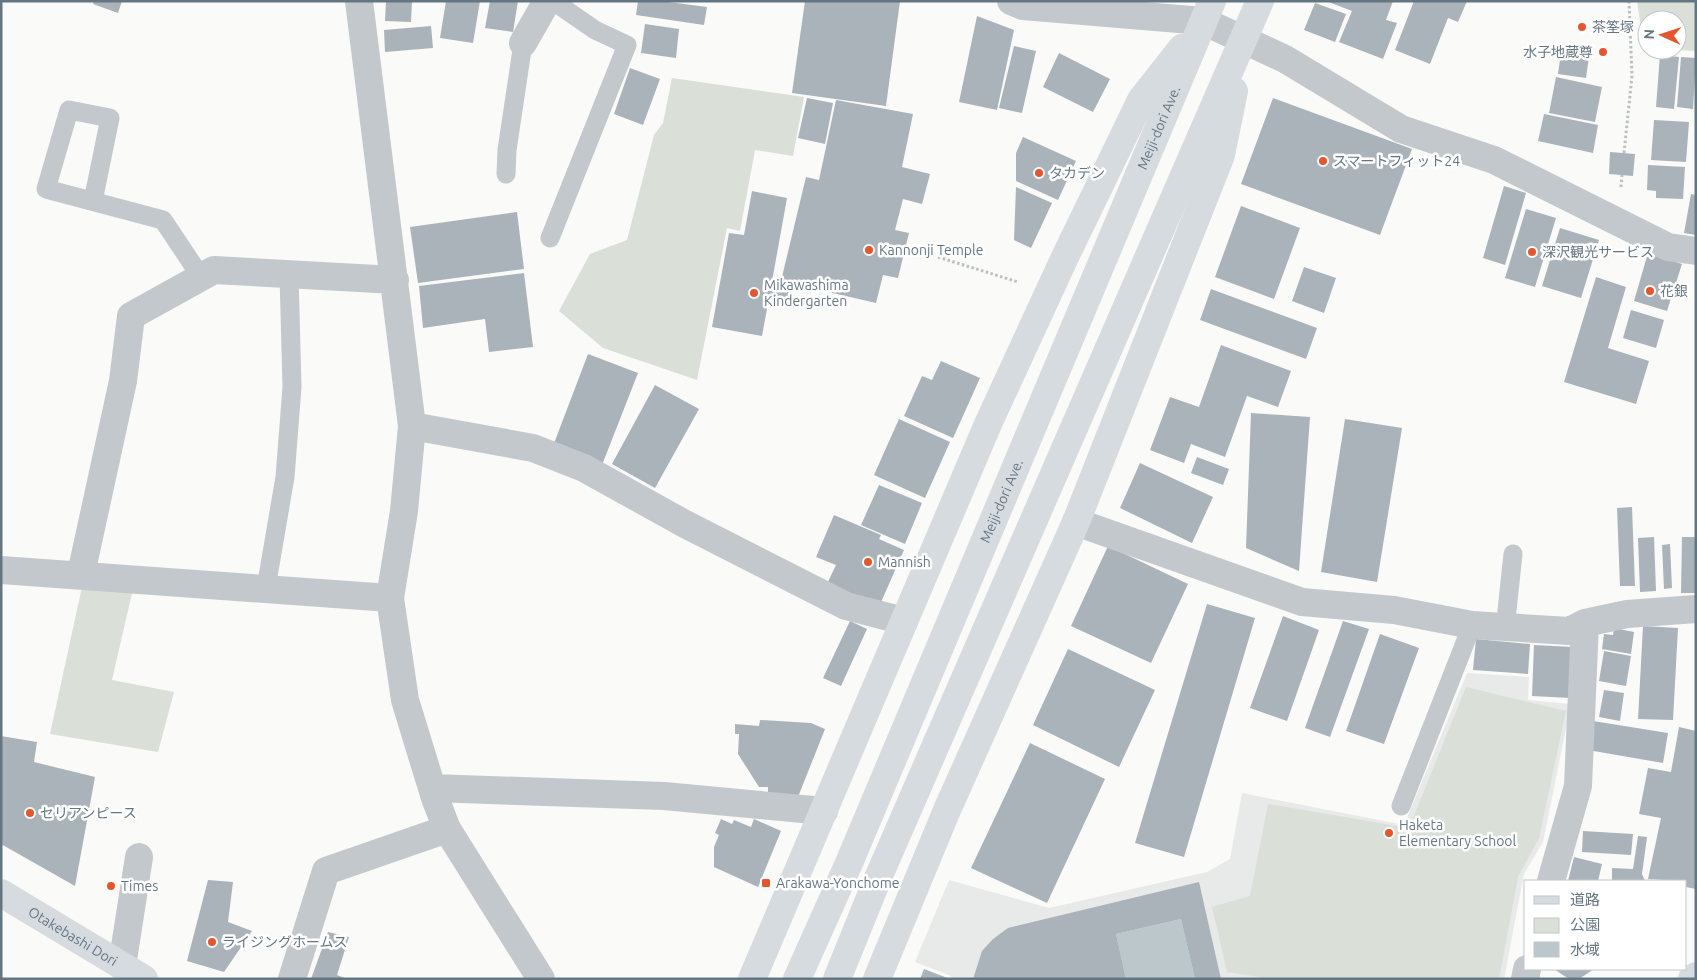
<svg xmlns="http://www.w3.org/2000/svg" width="1697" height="980" font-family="Ubuntu,'Noto Sans JP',sans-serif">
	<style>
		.built { fill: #e8e9e9 }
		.green { fill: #dadfd7 }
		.water { fill: #bbc7cb }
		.building { fill: #aab3b9 }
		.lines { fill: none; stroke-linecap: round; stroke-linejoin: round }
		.path { stroke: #bbbfc2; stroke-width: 3; stroke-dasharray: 2.5 2.5; stroke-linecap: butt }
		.service { stroke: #c3c8cc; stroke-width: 19 }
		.minor { stroke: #c3c8cc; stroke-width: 28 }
		.primary { stroke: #d6dbdf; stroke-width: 28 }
		.poi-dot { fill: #e4572e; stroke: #fff; stroke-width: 2 }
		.labels { text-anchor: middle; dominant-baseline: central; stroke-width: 5; stroke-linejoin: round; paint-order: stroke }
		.poi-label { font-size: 14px; fill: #657683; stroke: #fff; text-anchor: start }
		.street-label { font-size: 14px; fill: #657683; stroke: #fff }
	</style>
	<rect width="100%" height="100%" fill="#fafaf8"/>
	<path class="built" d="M 1467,673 L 1529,677 L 1528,700 L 1571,704 L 1543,842 L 1524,874 L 1504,979 L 952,979 L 951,976 L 915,962 L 949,880 L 1049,908 L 1207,872 L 1230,859 L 1242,793 L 1404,825 Z"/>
	<path class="green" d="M 1637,1 L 1696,1 L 1696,51 L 1677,50 L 1677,20 L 1647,20 L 1647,48 L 1644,48 Z
		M 672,78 L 804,97 L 793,156 L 755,150 L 740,231 L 727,228 L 697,380 L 603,348 L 559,311 L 590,254 L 627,240 L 654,135 L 663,123 Z
		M 82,587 L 132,593 L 112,680 L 174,692 L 158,752 L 50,734 Z
		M 1466,687 L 1566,711 L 1539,838 L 1518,877 L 1499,979 L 1272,979 L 1227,972 L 1212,907 L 1250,896 L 1268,804 L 1409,828 Z"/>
	<path class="water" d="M 1181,919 L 1195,979 L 1126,979 L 1116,934 Z"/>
	<path class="building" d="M 94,1 L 122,1 L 118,13 L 93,4 Z
		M 386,1 L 412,1 L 411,22 L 385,21 Z
		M 446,1 L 480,1 L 473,43 L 440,38 Z
		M 490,1 L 518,1 L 513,32 L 485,28 Z
		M 638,1 L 661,1 L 707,7 L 704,25 L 636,15 Z
		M 805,1 L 900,1 L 886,106 L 792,93 Z
		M 1326,1 L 1393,1 L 1386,20 L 1397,23 L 1383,59 L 1339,42 L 1352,11 Z
		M 1414,1 L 1467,1 L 1458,22 L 1448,18 L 1430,64 L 1395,50 Z
		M 1315,3 L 1346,14 L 1335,42 L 1304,30 Z
		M 977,16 L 1014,30 L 997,110 L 959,102 Z
		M 645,24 L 679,29 L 676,58 L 641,53 Z
		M 431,26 L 433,48 L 385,52 L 384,30 Z
		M 1562,45 L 1590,49 L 1586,78 L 1558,74 Z
		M 1014,46 L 1036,51 L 1022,113 L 999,108 Z
		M 1059,53 L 1110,79 L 1093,112 L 1043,87 Z
		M 1660,55 L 1679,57 L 1674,109 L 1656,107 Z
		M 1681,57 L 1696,58 L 1693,109 L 1677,107 Z
		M 630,68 L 660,79 L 643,125 L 614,114 Z
		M 1556,77 L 1602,87 L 1595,122 L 1549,113 Z
		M 807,98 L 833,103 L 825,144 L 798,138 Z
		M 1273,98 L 1412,149 L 1380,235 L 1241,184 Z
		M 836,100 L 913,114 L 902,167 L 930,174 L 922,204 L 903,199 L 895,230 L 909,233 L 898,278 L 883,275 L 876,303 L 781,281 L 806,177 L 819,180 Z
		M 1544,114 L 1598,125 L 1593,153 L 1538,141 Z
		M 1654,120 L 1689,122 L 1686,162 L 1651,160 Z
		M 1023,137 L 1076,161 L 1058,200 L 1016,181 L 1016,153 Z
		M 1610,152 L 1635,154 L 1633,176 L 1609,174 Z
		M 1648,165 L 1685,167 L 1683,199 L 1656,198 L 1656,191 L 1647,190 Z
		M 1504,186 L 1526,193 L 1505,265 L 1483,258 Z
		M 1016,187 L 1052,203 L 1031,248 L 1014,240 Z
		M 752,191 L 787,198 L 771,287 L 784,283 L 791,286 L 793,295 L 789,303 L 781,306 L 769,298 L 762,336 L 712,327 L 729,233 L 744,235 Z
		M 1691,194 L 1696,195 L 1696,235 L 1684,233 Z
		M 1241,206 L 1300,228 L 1274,299 L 1215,277 Z
		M 1526,209 L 1556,218 L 1535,287 L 1505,278 Z
		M 517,212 L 524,269 L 418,283 L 410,227 Z
		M 1560,228 L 1599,240 L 1581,298 L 1542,286 Z
		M 1648,253 L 1682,264 L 1667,311 L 1634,301 Z
		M 1304,267 L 1336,278 L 1324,313 L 1292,301 Z
		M 524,273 L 533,347 L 489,352 L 485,319 L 423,328 L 419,286 Z
		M 1596,277 L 1626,287 L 1608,348 L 1649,361 L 1636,404 L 1564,382 Z
		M 1211,289 L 1317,328 L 1306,359 L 1200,320 Z
		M 1631,310 L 1664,320 L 1656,348 L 1623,338 Z
		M 1221,345 L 1291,371 L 1278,407 L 1247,396 L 1225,457 L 1191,444 L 1184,463 L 1150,450 L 1170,397 L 1199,407 Z
		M 588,354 L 638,373 L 602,465 L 553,446 Z
		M 941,361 L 980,378 L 953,438 L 904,416 L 922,376 L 932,380 Z
		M 655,385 L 699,409 L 655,488 L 612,464 Z
		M 1251,413 L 1310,417 L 1299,571 L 1246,548 Z
		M 899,419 L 950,442 L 925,498 L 874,475 Z
		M 1345,419 L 1402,428 L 1377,582 L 1321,572 Z
		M 1197,457 L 1229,469 L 1223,485 L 1191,473 Z
		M 1140,463 L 1213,497 L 1192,543 L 1120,508 Z
		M 879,485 L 922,503 L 905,544 L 861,525 Z
		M 1632,507 L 1635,586 L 1620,586 L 1617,508 Z
		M 834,515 L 881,535 L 879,539 L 904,550 L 878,609 L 826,586 L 836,565 L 816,557 Z
		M 1654,537 L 1656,591 L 1640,592 L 1638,538 Z
		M 1682,537 L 1696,537 L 1696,593 L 1681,593 Z
		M 1670,544 L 1672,588 L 1664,589 L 1662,545 Z
		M 1108,546 L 1188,584 L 1151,663 L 1071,626 Z
		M 1207,604 L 1255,618 L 1184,857 L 1135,843 Z
		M 1283,616 L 1319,630 L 1287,721 L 1250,708 Z
		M 850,621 L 867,629 L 841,686 L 823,678 Z
		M 1343,621 L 1369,629 L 1330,737 L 1305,728 Z
		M 1643,626 L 1678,628 L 1673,720 L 1638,719 Z
		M 1614,628 L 1634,632 L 1631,654 L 1602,649 L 1604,634 L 1613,635 Z
		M 1380,634 L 1419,648 L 1384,744 L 1346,731 Z
		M 1476,639 L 1530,644 L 1528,674 L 1473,670 Z
		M 1534,645 L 1573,647 L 1570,698 L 1532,696 Z
		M 1068,649 L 1155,690 L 1119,767 L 1033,725 Z
		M 1604,651 L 1631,656 L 1626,686 L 1599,681 Z
		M 1604,690 L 1624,693 L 1620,721 L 1599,717 Z
		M 760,720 L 811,723 L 825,729 L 798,797 L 768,795 L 768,787 L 759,787 L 738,754 L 739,734 L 735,734 L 735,724 L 759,726 Z
		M 1593,721 L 1668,733 L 1663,763 L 1588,750 Z
		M 1679,727 L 1696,731 L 1696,889 L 1686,887 L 1686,881 L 1648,879 L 1661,818 L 1639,814 L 1648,768 L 1671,772 Z
		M 1,736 L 37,742 L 34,762 L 95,777 L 75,886 L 1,844 Z
		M 1030,743 L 1105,779 L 1047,903 L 971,868 Z
		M 721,819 L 732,824 L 734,820 L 751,827 L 754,819 L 781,831 L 758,887 L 714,867 L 714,847 L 719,835 L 715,833 Z
		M 1583,831 L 1633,834 L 1631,855 L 1582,852 Z
		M 1638,836 L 1647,837 L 1642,874 L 1645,881 L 1612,881 L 1612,868 L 1633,869 Z
		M 1574,857 L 1602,864 L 1598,881 L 1568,881 Z
		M 208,880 L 233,882 L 228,922 L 252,931 L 224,972 L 187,961 Z
		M 1199,882 L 1221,979 L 1195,979 L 1181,919 L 1116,934 L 1126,979 L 973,979 L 982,951 L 993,939 L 1008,928 Z
		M 328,932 L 349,937 L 337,975 L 347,979 L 311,979 Z
		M 924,969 L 950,979 L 920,979 Z
		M 1554,969 L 1594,969 L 1579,979 L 1569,979 Z"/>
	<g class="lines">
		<path class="path" d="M 1624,153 L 1632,76 L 1629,1
			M 1621,187 L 1622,175
			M 938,257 L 1018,282"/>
		<path class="service" d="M 506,174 L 507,150 L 523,43
			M 93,201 L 110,118 L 69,110 L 46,189 L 163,220 L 201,277
			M 550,238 L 627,45 L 595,30 L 553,1
			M 266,588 L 285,477 L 292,387 L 289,274
			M 1505,629 L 1513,554
			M 1401,806 L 1472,625"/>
		<path class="minor" d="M 359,1 L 412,426 L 404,511 L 390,598 L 405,700 L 435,798 L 447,829 L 541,979
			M 1011,1 L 1023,6 L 1203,21 L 1285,59 L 1401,129 L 1494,160 L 1668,247 L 1696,251
			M 523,43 L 547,1
			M 412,426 L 533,448 L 584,468 L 685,524 L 846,606 L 904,621
			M 1076,522 L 1302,602 L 1394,610 L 1472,625 L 1569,631 L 1585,623 L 1627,614 L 1696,609
			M 1,570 L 390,598
			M 81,574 L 123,381 L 131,316 L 214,270 L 395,280
			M 432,788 L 664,796 L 824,811
			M 1551,881 L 1578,786 L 1585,623
			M 122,966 L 139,857
			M 292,979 L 326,871 L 447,829
			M 1525,979 L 1527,969"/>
		<g class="primary">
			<path id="s1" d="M 1,893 L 144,979"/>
			<path d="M 752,979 L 988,424 L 1065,257 L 1141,100 L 1182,48"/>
			<path id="s2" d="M 797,979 L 849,863 L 1212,1"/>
			<path d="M 837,979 L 878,878 L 1260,1"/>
			<path d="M 877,979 L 947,810 L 1076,522 L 1221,155 L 1234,91"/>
			<path d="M 1692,979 L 1696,976"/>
		</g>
	</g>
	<g class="poi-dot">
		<circle cx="1582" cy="27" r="5"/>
		<circle cx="1603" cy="52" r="5"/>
		<circle cx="1323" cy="161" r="5"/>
		<circle cx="1039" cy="173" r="5"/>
		<circle cx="869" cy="250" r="5"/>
		<circle cx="1532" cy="252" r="5"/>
		<circle cx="1650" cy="291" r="5"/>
		<circle cx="754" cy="293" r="5"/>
		<circle cx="868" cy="562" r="5"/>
		<circle cx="30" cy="813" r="5"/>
		<circle cx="1389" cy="833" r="5"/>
		<rect x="761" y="878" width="10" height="10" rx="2.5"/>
		<circle cx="111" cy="886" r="5"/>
		<circle cx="212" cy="942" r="5"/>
	</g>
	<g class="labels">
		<g class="poi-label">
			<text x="1592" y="27">茶筌塚</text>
			<text x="1593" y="52" text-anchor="end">水子地蔵尊</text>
			<text x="1333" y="161">スマートフィット24</text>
			<text x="1049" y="173">タカデン</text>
			<text x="879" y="250">Kannonji Temple</text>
			<text x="1542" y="252">深沢観光サービス</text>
			<text x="764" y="285">Mikawashima<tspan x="764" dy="16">Kindergarten</tspan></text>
			<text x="1660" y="291">花銀</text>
			<text x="878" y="562">Mannish</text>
			<text x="40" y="813">セリアンピース</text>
			<text x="1399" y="825">Haketa<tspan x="1399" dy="16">Elementary School</tspan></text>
			<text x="776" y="883">Arakawa-Yonchome</text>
			<text x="121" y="886">Times</text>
			<text x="222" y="942">ライジングホームス</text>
		</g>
		<g class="street-label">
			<text stroke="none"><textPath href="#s2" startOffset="925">Meiji-dori Ave.</textPath></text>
			<text stroke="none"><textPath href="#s2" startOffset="520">Meiji-dori Ave.</textPath></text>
			<text stroke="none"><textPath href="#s1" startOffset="84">Otakebashi Dori</textPath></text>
		</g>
	</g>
	<rect width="1697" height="980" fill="none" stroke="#657683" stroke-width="5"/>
	<rect x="1524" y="880" width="162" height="90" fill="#ffffff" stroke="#c1c8cd"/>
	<rect x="1534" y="896" width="25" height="8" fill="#d6dbdf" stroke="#c1c8cd"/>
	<text x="1570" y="905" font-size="15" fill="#657683">道路</text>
	<rect x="1534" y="918" width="25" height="15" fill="#dadfd7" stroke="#c1c8cd"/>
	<text x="1570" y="930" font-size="15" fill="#657683">公園</text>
	<rect x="1534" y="942" width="25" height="15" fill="#bbc7cb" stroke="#c1c8cd"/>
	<text x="1570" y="955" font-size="15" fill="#657683">水域</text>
	<g transform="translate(1662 35) rotate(273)"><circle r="24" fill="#ffffff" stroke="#c1c8cd"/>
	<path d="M0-4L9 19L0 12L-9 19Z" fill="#e4572e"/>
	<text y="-8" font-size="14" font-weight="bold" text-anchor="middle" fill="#657683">N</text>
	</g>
</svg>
